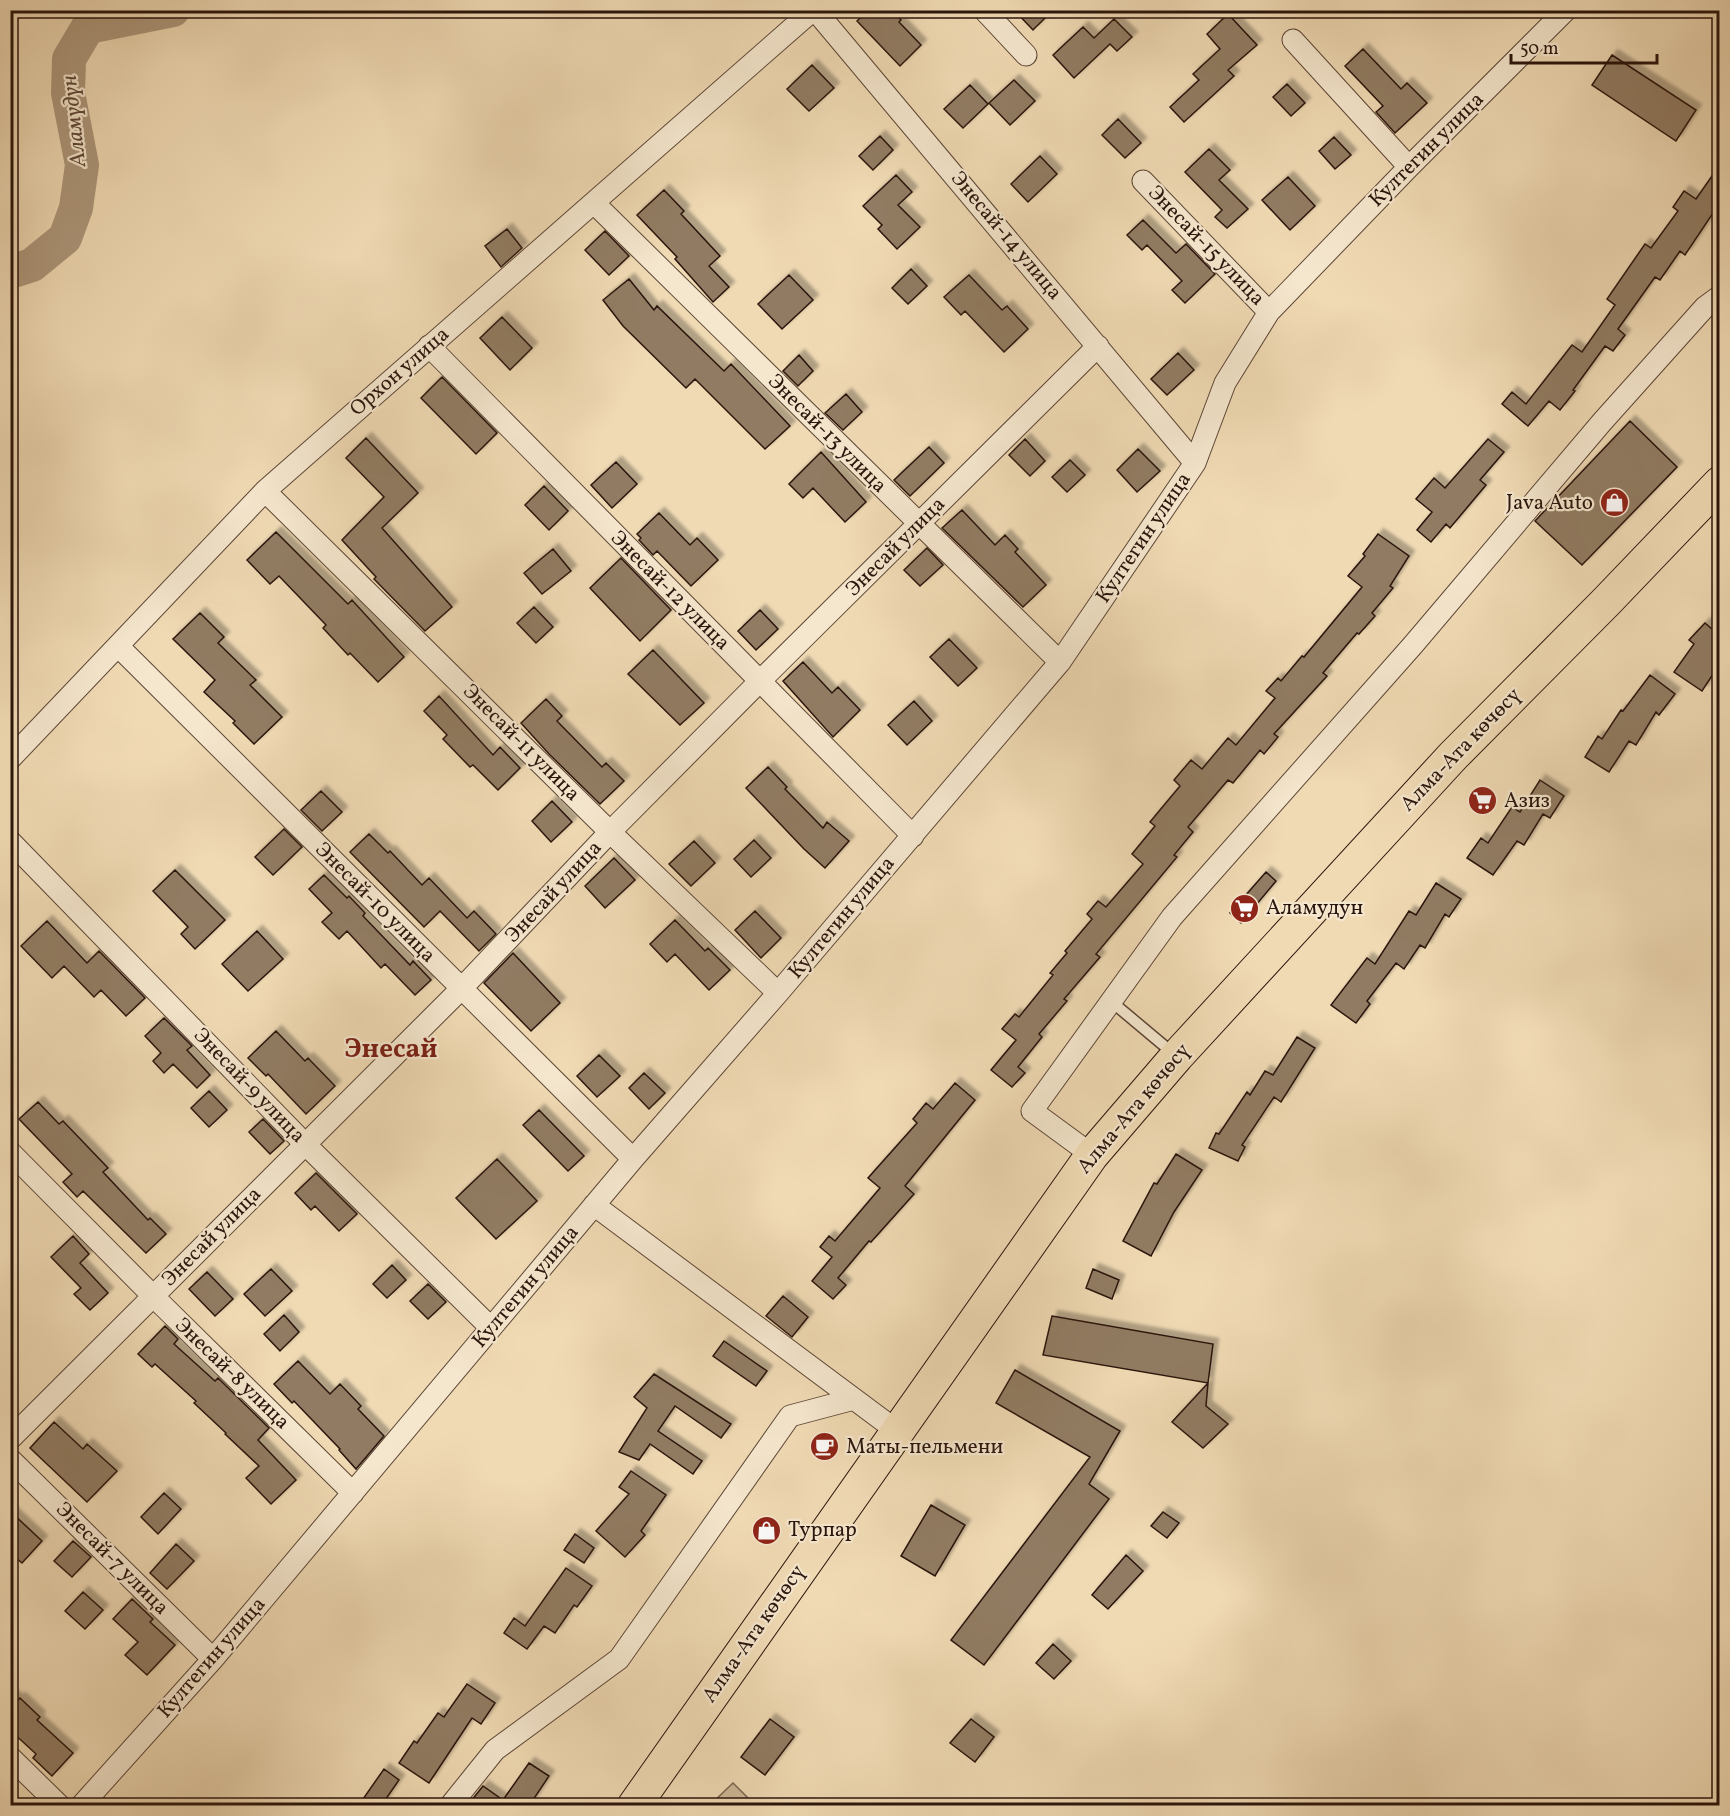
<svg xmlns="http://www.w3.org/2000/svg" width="1730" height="1816" font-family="Vollkorn,serif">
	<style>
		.green { fill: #ceb897; stroke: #7c6652; stroke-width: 1.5 }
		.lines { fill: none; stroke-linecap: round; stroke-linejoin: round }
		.river { stroke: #ad977b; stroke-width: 34 }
		.building { fill: #917b63; stroke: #2a140c; stroke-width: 1.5; filter: url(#shadow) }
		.service-casing { stroke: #5c4636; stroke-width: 13 }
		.minor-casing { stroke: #5c4636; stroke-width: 23 }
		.primary-casing { stroke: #2a140c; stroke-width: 35 }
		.service { stroke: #f5e7ce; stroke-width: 10 }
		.minor { stroke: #f5e7ce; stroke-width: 21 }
		.primary { stroke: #f0dab4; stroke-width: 33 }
		.labels { text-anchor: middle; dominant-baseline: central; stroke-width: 4.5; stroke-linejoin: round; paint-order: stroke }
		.street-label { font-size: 21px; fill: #2a140c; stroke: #f5e7ce }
		.poi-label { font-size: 21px; fill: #2a140c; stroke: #f5e7ce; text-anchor: start }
		.water-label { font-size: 22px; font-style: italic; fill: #5e4838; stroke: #f5e7ce }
		.district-label { font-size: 27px; font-weight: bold; fill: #7a1f14; stroke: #f5e7ce }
	</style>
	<defs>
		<filter id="shadow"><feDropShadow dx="5.5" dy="-5.5" stdDeviation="1.5" flood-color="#0004"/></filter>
	</defs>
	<rect width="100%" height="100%" fill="#f0dab4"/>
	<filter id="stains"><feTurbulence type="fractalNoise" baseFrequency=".00333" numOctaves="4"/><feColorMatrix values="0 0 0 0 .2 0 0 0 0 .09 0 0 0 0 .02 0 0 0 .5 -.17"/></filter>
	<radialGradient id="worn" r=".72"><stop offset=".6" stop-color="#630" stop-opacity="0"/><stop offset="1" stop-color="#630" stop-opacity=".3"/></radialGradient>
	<path class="green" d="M 733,1783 L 755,1805 L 710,1805 Z"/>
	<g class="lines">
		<path class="river" d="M 10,272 L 32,265 L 65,238 L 76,208 L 82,165 L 68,93 L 69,59 L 88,27 L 173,10"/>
	</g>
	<path class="building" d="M 868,10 L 892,10 L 901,20 L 899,22 L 921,45 L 900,66 L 857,21 Z
		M 1014,10 L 1053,10 L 1033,30 Z
		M 1228,14 L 1257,45 L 1228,70 L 1234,76 L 1184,122 L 1170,107 L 1199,80 L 1193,74 L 1220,49 L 1207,34 Z
		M 1114,19 L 1132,37 L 1117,51 L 1110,44 L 1074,78 L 1053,55 L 1083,27 L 1094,38 Z
		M 1363,49 L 1401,89 L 1407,83 L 1427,103 L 1395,133 L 1376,112 L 1383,106 L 1345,66 Z
		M 1612,55 L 1696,110 L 1676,141 L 1592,85 Z
		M 812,65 L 834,88 L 809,111 L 787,89 Z
		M 1014,80 L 1035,101 L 1010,125 L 989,103 Z
		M 1287,84 L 1305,103 L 1291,116 L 1273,97 Z
		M 970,85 L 988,104 L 963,128 L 944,109 Z
		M 1118,119 L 1141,143 L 1125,158 L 1102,135 Z
		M 880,136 L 893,150 L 873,170 L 859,156 Z
		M 1334,137 L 1351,155 L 1335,169 L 1319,151 Z
		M 1209,149 L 1230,170 L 1219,180 L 1248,209 L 1227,228 L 1215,217 L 1222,210 L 1185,172 Z
		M 1040,156 L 1057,174 L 1028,202 L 1011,184 Z
		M 1719,166 L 1719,204 L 1685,255 L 1680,251 L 1660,280 L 1655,277 L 1618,329 L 1625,335 L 1613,351 L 1605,346 L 1573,390 L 1575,391 L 1560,410 L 1549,401 L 1528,426 L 1502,404 L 1512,392 L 1526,404 L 1572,345 L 1582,352 L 1615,305 L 1607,299 L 1645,244 L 1651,248 L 1678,211 L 1673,207 L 1684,191 L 1696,199 Z
		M 896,175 L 912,192 L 898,205 L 920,227 L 897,249 L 878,229 L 882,225 L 863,206 Z
		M 1288,177 L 1315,206 L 1290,230 L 1262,200 Z
		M 664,190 L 684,211 L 681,214 L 720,256 L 709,266 L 729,287 L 713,302 L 675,259 L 677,257 L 637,215 Z
		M 1143,220 L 1176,253 L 1186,244 L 1215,274 L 1185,303 L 1172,290 L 1182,281 L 1147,245 L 1142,250 L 1127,235 Z
		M 507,229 L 522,248 L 501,267 L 485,246 Z
		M 605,231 L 629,256 L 609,275 L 585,250 Z
		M 911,269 L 927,286 L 908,304 L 892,288 Z
		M 789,275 L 813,300 L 782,329 L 758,304 Z
		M 969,275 L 1002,310 L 1007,306 L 1028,329 L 1004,352 L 965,311 L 961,315 L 944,297 Z
		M 629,279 L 654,310 L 657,306 L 724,371 L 731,364 L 790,426 L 765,449 L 695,379 L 686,388 L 623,326 L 603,300 Z
		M 502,317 L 532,348 L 510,370 L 480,338 Z
		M 1178,353 L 1194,370 L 1167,395 L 1151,379 Z
		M 799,355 L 813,371 L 798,386 L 783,371 Z
		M 442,377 L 497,433 L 476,454 L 421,398 Z
		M 846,394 L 862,412 L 843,430 L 825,413 Z
		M 1630,421 L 1677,467 L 1582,565 L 1535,521 Z
		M 366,438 L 418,493 L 382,528 L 452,607 L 425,631 L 374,579 L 376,577 L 342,540 L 384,497 L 346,458 Z
		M 1025,439 L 1045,461 L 1030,476 L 1009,455 Z
		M 1488,439 L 1504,452 L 1480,480 L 1486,485 L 1450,528 L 1446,524 L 1431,542 L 1417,530 L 1432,512 L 1416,499 L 1434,478 L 1445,488 Z
		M 929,447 L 944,463 L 910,496 L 894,480 Z
		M 1138,449 L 1160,471 L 1137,492 L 1117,470 Z
		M 821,452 L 866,502 L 845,522 L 813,488 L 803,498 L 789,484 Z
		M 1070,460 L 1085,475 L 1067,492 L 1052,477 Z
		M 616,462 L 637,484 L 612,508 L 591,485 Z
		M 544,486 L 568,511 L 549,530 L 525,505 Z
		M 962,510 L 995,545 L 1005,535 L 1018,549 L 1015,552 L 1046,585 L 1023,607 L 942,528 Z
		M 659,513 L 690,545 L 697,538 L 718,560 L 691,586 L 657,551 L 653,555 L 639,540 L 641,538 L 637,534 Z
		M 276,532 L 348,604 L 352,600 L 404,657 L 378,682 L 350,653 L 348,655 L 323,628 L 326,625 L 279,576 L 270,584 L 247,560 Z
		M 1378,534 L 1409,556 L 1390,586 L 1393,588 L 1372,613 L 1375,616 L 1359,634 L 1357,633 L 1323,673 L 1327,676 L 1274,734 L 1278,737 L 1264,754 L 1260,750 L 1233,783 L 1228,780 L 1188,827 L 1193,832 L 1174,855 L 1177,857 L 1096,954 L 1100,957 L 1064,999 L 1067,1001 L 1039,1034 L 1042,1037 L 1018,1067 L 1025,1073 L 1012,1087 L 991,1070 L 1016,1040 L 1002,1029 L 1015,1014 L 1019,1017 L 1053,975 L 1050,973 L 1067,953 L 1065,951 L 1092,919 L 1087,914 L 1098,901 L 1106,907 L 1143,864 L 1132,854 L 1155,826 L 1150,822 L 1180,786 L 1174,780 L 1191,760 L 1202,769 L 1228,738 L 1236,745 L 1275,698 L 1266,691 L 1278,678 L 1281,681 L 1302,656 L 1304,657 L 1362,587 L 1348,576 L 1365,556 L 1363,554 Z
		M 927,548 L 943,565 L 920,586 L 904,570 Z
		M 553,549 L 571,571 L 542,594 L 524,573 Z
		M 621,558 L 671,610 L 640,641 L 590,588 Z
		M 534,607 L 553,627 L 536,643 L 517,623 Z
		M 760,610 L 778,629 L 756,650 L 738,631 Z
		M 200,613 L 224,637 L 218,643 L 256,680 L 250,685 L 282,717 L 254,744 L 233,723 L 235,721 L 204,692 L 215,680 L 173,639 Z
		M 1705,623 L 1719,635 L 1719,665 L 1702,691 L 1674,672 L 1694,644 L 1689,640 Z
		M 949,639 L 977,668 L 958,686 L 930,657 Z
		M 653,650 L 704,703 L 680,725 L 628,674 Z
		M 803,662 L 832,693 L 838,687 L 860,710 L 833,737 L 783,681 Z
		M 1650,675 L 1675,694 L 1659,715 L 1656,712 L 1636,745 L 1629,741 L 1609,772 L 1585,757 L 1598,736 L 1602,739 L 1621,710 L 1623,711 Z
		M 439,696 L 493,755 L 500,747 L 520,768 L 498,790 L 473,765 L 470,767 L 443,739 L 447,735 L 424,711 Z
		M 546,699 L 562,716 L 557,721 L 602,767 L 606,763 L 624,781 L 600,804 L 549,754 L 521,723 Z
		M 914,701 L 932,721 L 907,745 L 888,725 Z
		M 768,767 L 787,787 L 785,789 L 823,828 L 827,822 L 849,841 L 825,868 L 804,849 L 746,788 Z
		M 1540,780 L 1564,796 L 1550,818 L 1543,814 L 1524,845 L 1517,841 L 1493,875 L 1467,858 L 1481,838 L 1488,843 L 1512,807 L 1520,812 Z
		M 321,791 L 342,812 L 322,831 L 301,810 Z
		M 552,801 L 572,822 L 551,842 L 532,821 Z
		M 284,829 L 302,847 L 273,875 L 255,857 Z
		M 369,834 L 388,853 L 390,851 L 422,885 L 429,878 L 467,918 L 474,911 L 496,934 L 479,951 L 440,911 L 424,927 L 350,852 Z
		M 754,840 L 771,858 L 751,877 L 734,859 Z
		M 694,841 L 715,863 L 691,886 L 669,864 Z
		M 614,858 L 635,880 L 605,908 L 585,886 Z
		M 175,870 L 225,920 L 195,949 L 181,934 L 188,927 L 153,891 Z
		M 1266,872 L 1276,881 L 1241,923 L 1230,913 Z
		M 324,875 L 347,898 L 349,896 L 365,913 L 363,916 L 410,965 L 413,961 L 431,980 L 415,995 L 385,964 L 381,968 L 347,931 L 339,939 L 322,922 L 332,913 L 309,889 Z
		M 1436,883 L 1461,899 L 1449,917 L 1445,914 L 1425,948 L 1420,945 L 1404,969 L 1396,963 L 1367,1001 L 1370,1004 L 1356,1023 L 1331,1005 L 1367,958 L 1375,964 L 1409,911 L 1416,915 Z
		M 755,911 L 781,938 L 761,958 L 735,930 Z
		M 675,920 L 705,951 L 708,948 L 730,970 L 709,990 L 675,954 L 667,962 L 650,944 Z
		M 47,921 L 87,963 L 99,951 L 145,998 L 126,1016 L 101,990 L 94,997 L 64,966 L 52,978 L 21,946 Z
		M 257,931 L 283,959 L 248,991 L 222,964 Z
		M 513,953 L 560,1003 L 531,1031 L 484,983 Z
		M 164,1018 L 192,1046 L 187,1050 L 210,1075 L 197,1088 L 173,1064 L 164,1073 L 153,1061 L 161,1053 L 145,1036 Z
		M 276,1031 L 305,1061 L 308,1058 L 335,1086 L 306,1114 L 268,1074 L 266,1076 L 248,1058 Z
		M 1297,1037 L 1315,1048 L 1281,1102 L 1274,1097 L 1242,1145 L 1245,1147 L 1238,1161 L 1209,1148 L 1216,1133 L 1219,1134 L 1247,1092 L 1250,1095 L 1265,1071 L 1273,1075 Z
		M 599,1055 L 620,1076 L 597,1097 L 577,1076 Z
		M 644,1073 L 665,1093 L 649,1109 L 629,1088 Z
		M 955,1083 L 975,1100 L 905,1186 L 914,1194 L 871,1242 L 869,1241 L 838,1278 L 846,1285 L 833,1299 L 812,1281 L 832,1257 L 820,1247 L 829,1236 L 835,1241 L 880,1188 L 868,1178 L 917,1123 L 913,1119 L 926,1103 L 933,1109 Z
		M 209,1091 L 227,1110 L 209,1127 L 191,1108 Z
		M 38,1102 L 59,1124 L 63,1121 L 108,1168 L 103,1172 L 148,1220 L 150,1218 L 166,1234 L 146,1253 L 83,1191 L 77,1197 L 63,1182 L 72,1174 L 19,1119 Z
		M 539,1110 L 584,1156 L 568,1171 L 523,1125 Z
		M 263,1119 L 284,1141 L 270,1154 L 249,1132 Z
		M 1176,1154 L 1202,1170 L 1174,1212 L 1151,1256 L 1123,1241 L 1154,1183 L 1157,1184 Z
		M 497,1159 L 537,1201 L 496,1239 L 456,1198 Z
		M 316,1173 L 357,1214 L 339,1231 L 315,1206 L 311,1210 L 295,1193 Z
		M 73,1236 L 89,1254 L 80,1263 L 108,1293 L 90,1310 L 74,1294 L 81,1288 L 51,1257 Z
		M 392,1265 L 406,1280 L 387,1298 L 373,1284 Z
		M 271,1269 L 292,1291 L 265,1316 L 244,1294 Z
		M 1093,1269 L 1119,1280 L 1112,1299 L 1086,1288 Z
		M 207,1272 L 233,1299 L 215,1316 L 189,1289 Z
		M 428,1284 L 446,1302 L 428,1319 L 410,1301 Z
		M 783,1296 L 808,1317 L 792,1337 L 766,1316 Z
		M 284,1315 L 299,1332 L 280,1351 L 264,1334 Z
		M 1052,1316 L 1213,1344 L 1208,1383 L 1043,1355 Z
		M 165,1326 L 178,1339 L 174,1344 L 215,1381 L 218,1378 L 269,1428 L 258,1440 L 296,1480 L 271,1504 L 246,1478 L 259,1466 L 225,1434 L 226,1433 L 194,1403 L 196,1401 L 155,1364 L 152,1367 L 138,1354 Z
		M 724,1341 L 767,1371 L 756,1386 L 713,1356 Z
		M 298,1361 L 330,1394 L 340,1384 L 361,1406 L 358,1409 L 384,1436 L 356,1469 L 339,1450 L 340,1449 L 294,1401 L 292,1403 L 274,1384 Z
		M 1015,1370 L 1120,1431 L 1089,1484 L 1109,1499 L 984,1665 L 951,1640 L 1090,1457 L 996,1403 Z
		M 654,1374 L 731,1424 L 721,1438 L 675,1406 L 658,1431 L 702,1461 L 693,1474 L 650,1444 L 639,1460 L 619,1452 L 647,1408 L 634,1397 Z
		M 1208,1383 L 1206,1406 L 1228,1424 L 1203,1448 L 1172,1422 Z
		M 54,1422 L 83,1449 L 87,1444 L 117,1471 L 87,1502 L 30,1448 Z
		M 631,1471 L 666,1495 L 641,1531 L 645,1535 L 625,1557 L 596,1531 L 629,1494 L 619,1487 Z
		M 164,1493 L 181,1509 L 158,1534 L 141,1517 Z
		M 931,1505 L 965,1525 L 935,1576 L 901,1556 Z
		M 10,1511 L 42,1541 L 22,1563 L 10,1553 Z
		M 1163,1512 L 1179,1523 L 1167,1538 L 1151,1526 Z
		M 575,1534 L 594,1548 L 584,1563 L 564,1550 Z
		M 73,1541 L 91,1557 L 72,1577 L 54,1561 Z
		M 176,1544 L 194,1561 L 167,1589 L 150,1573 Z
		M 1126,1555 L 1143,1571 L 1108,1609 L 1092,1595 Z
		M 566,1568 L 592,1586 L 577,1607 L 574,1605 L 555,1633 L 544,1626 L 527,1649 L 504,1633 L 514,1618 L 525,1626 Z
		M 83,1592 L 103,1610 L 85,1629 L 65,1611 Z
		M 132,1599 L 153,1619 L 150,1622 L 175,1645 L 147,1675 L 125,1655 L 138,1642 L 113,1619 Z
		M 1053,1644 L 1071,1661 L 1054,1679 L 1036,1663 Z
		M 467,1684 L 495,1703 L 481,1724 L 472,1718 L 429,1783 L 399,1763 L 414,1741 L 417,1743 L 438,1713 L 444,1717 Z
		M 10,1694 L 18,1700 L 20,1698 L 40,1717 L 37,1720 L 73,1753 L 52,1776 L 33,1758 L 36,1754 L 10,1730 Z
		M 770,1719 L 794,1737 L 765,1775 L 741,1757 Z
		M 971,1719 L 994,1737 L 975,1762 L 950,1743 Z
		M 529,1763 L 549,1776 L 529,1806 L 467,1806 L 483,1786 L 503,1800 Z
		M 384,1769 L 399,1780 L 381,1806 L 372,1806 L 363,1799 Z"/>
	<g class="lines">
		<defs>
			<path id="service" d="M 1112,1002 L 1174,1054"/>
			<path id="minor" d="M 815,10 L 1195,463
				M 984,10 L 1026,55
				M 1293,40 L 1409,167
				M 1143,181 L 1269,312
				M 595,204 L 1060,662
				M 429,346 L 913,836
				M 265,491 L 610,832 L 778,993
				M 118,646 L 633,1159
				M 10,759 L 265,491 L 813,10
				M 10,841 L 305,1144 L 491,1328
				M 10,1152 L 153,1296 L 353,1493
				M 1092,1155 L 1032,1111 L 1172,917 L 1413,645 L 1602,422 L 1705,307 L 1720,296
				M 594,1205 L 897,1431
				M 10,1439 L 461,989 L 610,832 L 759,682 L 1098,346
				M 10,1459 L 213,1659
				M 10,1757 L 60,1806
				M 81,1806 L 213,1659 L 633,1159 L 778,993 L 1060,662 L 1195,463 L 1225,383 L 1269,312 L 1409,167 L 1566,10
				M 450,1806 L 495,1750 L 619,1659 L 790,1416 L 854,1399"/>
			<path id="primary" d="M 634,1806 L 1092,1155 L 1177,1056 L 1453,756 L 1606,602 L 1720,483"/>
		</defs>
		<use href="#service" class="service-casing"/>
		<use href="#minor" class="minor-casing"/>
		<use href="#primary" class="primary-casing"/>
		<use href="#service" class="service"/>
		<use href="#minor" class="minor"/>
		<use href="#primary" class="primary"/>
	</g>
	<defs>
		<symbol id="shop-disc" viewBox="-11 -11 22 22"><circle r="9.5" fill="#8f2418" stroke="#f5e7ce"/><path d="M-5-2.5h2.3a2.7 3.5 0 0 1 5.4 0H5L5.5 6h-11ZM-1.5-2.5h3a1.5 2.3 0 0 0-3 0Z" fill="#fff"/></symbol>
		<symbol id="supermarket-disc" viewBox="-11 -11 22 22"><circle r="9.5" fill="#8f2418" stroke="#f5e7ce"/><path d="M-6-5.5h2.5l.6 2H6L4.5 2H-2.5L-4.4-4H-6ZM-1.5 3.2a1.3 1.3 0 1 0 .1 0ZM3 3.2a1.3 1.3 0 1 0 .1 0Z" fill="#fff"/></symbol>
		<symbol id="cafe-disc" viewBox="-11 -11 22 22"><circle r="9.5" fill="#8f2418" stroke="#f5e7ce"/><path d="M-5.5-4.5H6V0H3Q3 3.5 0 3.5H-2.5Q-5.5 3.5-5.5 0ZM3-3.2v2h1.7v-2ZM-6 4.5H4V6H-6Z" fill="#fff"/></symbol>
	</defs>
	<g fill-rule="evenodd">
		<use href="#shop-disc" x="1598" y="486" width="33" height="33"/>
		<use href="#supermarket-disc" x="1466" y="784" width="33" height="33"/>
		<use href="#supermarket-disc" x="1228" y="892" width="33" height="33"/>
		<use href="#cafe-disc" x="808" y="1430" width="33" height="33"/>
		<use href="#shop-disc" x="750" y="1514" width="33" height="33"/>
	</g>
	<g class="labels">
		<g class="street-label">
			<text transform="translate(1427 150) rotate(-45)">Култегин улица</text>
			<text transform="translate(1006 236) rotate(50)">Энесай-14 улица</text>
			<text transform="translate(1206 246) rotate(46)">Энесай-15 улица</text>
			<text transform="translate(400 372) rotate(-41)">Орхон улица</text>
			<text transform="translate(827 434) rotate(45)">Энесай-13 улица</text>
			<text transform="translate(1144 538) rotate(-56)">Култегин улица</text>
			<text transform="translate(896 547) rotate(-45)">Энесай улица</text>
			<text transform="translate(670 591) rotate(45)">Энесай-12 улица</text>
			<text transform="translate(521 743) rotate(45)">Энесай-11 улица</text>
			<text transform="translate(1461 750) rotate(-46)">Алма-Ата көчөсү</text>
			<text transform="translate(554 892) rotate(-47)">Энесай улица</text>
			<text transform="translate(375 903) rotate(45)">Энесай-10 улица</text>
			<text transform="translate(842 918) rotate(-50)">Култегин улица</text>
			<text transform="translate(249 1086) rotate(46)">Энесай-9 улица</text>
			<text transform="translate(1134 1109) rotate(-50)">Алма-Ата көчөсү</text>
			<text transform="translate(212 1237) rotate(-45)">Энесай улица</text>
			<text transform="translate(526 1287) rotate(-50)">Култегин улица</text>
			<text transform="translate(232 1374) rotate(44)">Энесай-8 улица</text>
			<text transform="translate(112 1559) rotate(45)">Энесай-7 улица</text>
			<text transform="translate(754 1634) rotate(-55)">Алма-Ата көчөсү</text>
			<text transform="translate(212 1658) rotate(-49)">Култегин улица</text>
		</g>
		<g class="poi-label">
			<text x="1593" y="503" text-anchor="end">Java Auto</text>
			<text x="1504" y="801">Азиз</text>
			<text x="1266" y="908">Аламудун</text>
			<text x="846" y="1447">Маты-пельмени</text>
			<text x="788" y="1530">Турпар</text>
		</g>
		<g class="water-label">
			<text transform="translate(75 121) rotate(-96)">Аламүдүн</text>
		</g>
		<g class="district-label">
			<text x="391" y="1050">Энесай</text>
		</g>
	</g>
	<rect width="1730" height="1816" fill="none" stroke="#f0dab4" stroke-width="36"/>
	<rect x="12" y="12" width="1706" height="1792" fill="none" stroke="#2a140c" stroke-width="3"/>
	<rect x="18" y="18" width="1694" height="1780" fill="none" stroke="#2a140c" stroke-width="1.5"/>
	<path d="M1511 54v9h146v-9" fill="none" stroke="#2a140c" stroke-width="3"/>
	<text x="1520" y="54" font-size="18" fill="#2a140c" stroke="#f5e7ce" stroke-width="4.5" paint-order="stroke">50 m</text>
	<rect width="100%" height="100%" filter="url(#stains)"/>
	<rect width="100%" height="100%" fill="url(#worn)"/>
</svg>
